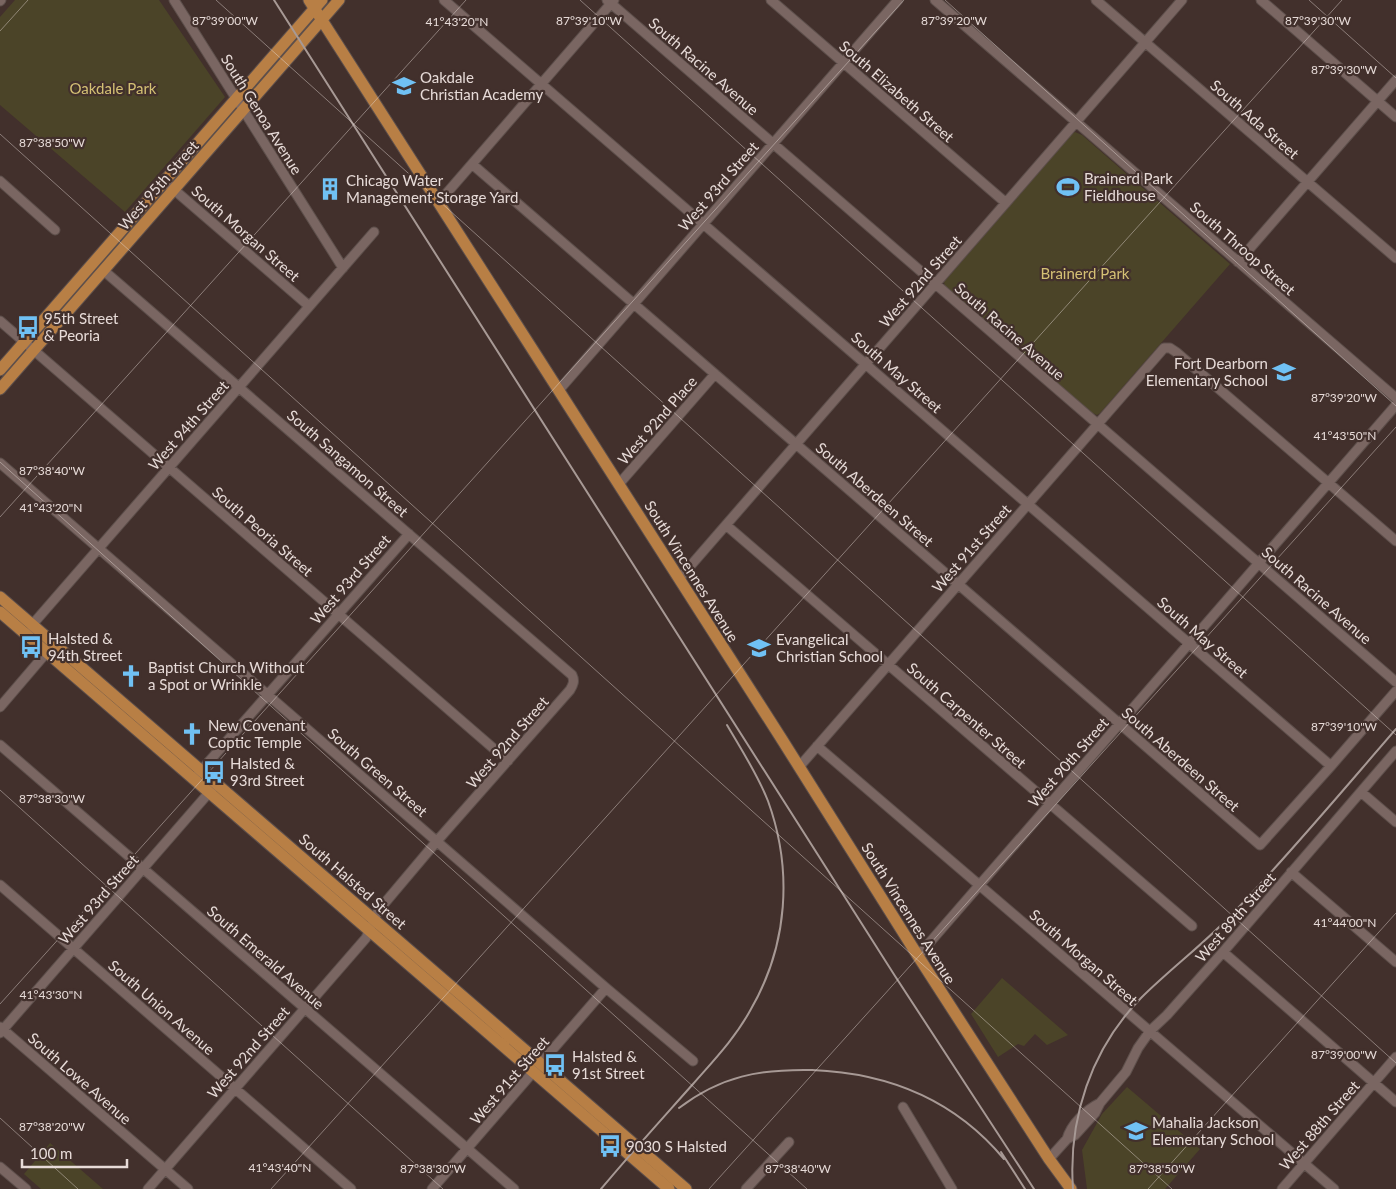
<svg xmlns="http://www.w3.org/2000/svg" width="1396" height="1189" font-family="Lato,sans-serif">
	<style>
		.green { fill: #4b4428 }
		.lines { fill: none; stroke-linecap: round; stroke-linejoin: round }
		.minor-casing { stroke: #5d4f4b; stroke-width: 11 }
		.major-casing { stroke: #5d4f4b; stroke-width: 13 }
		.minor { stroke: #7a6662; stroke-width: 9 }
		.major { stroke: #b87f45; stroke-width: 11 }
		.rail { stroke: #a79995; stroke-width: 2 }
		.ticks { fill: none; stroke: #e7dbd8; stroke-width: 1; stroke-opacity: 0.45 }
		.labels { text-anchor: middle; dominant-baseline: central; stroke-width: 4.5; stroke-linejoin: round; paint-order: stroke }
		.street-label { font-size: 15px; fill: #e7dbd8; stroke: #42302c }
		.poi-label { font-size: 15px; fill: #e7dbd8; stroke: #42302c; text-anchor: start }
		.park-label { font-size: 15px; fill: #d4c074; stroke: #42302c }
		.ticks-label { font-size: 12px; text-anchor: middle; fill: #e7dbd8; stroke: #42302c; stroke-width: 4.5; stroke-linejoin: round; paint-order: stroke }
	</style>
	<rect width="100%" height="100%" fill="#42302c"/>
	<path class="green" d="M 15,0 L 159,0 L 225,97 L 125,212 L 0,105 L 0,17 Z
		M 1075,132 L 1082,135 L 1230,264 L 1100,413 L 1097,415 L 1090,412 L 947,288 L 945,286 L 944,282 L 1072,134 Z
		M 1002,978 L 1068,1035 L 1047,1045 L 1035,1034 L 1024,1046 L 1018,1044 L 998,1057 L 971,1014 Z
		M 1127,1087 L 1200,1149 L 1165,1189 L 1087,1189 L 1082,1150 L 1102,1114 Z
		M 50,1143 L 103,1189 L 41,1189 L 24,1174 Z"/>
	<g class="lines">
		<defs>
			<path id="minor" d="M 174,0 L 343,268
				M 444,0 L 1331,766
				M 607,0 L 1396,682
				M 771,0 L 1006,203
				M 935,0 L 1396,398
				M 1096,0 L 1396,258
				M 1261,0 L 1396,117
				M 0,1 L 1,0
				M 472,164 L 1260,845 L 1331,766 L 1396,691
				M 0,181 L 55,230
				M 164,181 L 309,306
				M 439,202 L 614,0
				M 1238,262 L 1396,80
				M 103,270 L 572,675 C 575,681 573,685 570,690 L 437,841 L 378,911 L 366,938 L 148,1189
				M 0,321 L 508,761
				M 559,390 L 898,0
				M 0,463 L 606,988 L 693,1061
				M 619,484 L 715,374
				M 726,525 L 1192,926
				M 679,579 L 1182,0
				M 32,629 L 32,625 L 374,232
				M 0,707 L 47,652 L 52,650
				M 0,745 L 514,1189
				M 817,746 L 1334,1189
				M 799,767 L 1164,348 L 1170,348 L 1176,352 L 1396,541
				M 198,774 L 409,534
				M 1361,792 L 1396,822
				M 1291,872 L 1396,962
				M 0,885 L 351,1189
				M 1223,952 L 1396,1102
				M 918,956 L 1396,405
				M 0,1027 L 188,1189
				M 0,1033 L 213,788
				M 903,1107 L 952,1189
				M 1067,1139 C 1071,1124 1086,1110 1100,1103
				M 1049,1159 L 1067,1139 L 1075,1135 L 1095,1113 L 1100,1103 L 1126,1072 L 1138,1048 L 1150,1031 L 1167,1015 L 1223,952 L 1396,751
				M 0,1167 L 26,1189
				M 432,1189 L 606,988
				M 746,1189 L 789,1142
				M 1282,1189 L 1396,1057"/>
			<path id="major" d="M 309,0 L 781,738 L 918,956 L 1049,1159 L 1071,1189
				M 0,370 L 322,0
				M 0,389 L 339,0
				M 0,597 L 686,1189
				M 0,612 L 669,1189"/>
		</defs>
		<use href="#minor" class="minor-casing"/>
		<use href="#major" class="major-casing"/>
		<use href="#minor" class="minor"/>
		<use href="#major" class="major"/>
		<path class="rail" d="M 274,0 L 895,976 L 1034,1189
			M 679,1108 C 721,1076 760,1069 812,1070 C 889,1073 954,1099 1004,1159
			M 1001,1152 L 1025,1189
			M 601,1189 C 631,1153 662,1119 693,1084 C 714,1060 736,1037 751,1009 C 788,945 793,870 768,801 C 758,775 741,749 727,725
			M 1073,1189 C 1068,1119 1091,1049 1141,998 C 1172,967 1208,941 1238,908 C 1293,850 1344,789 1396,729"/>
	</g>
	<path class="ticks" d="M 216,0 L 1396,1063M 580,0 L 1396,735M 945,0 L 1396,406M 1309,0 L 1396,78M 0,31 L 28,0M 0,134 L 1172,1189M 0,462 L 807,1189M 0,517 L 466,0M 0,790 L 443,1189M 0,1004 L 904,0M 0,1118 L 78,1189M 271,1189 L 1342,0M 709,1189 L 1396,427M 1148,1189 L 1396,913"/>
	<defs>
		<symbol id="school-bare" viewBox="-9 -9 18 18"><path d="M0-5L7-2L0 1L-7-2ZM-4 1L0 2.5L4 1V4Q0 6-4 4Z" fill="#70c1f4" stroke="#42302c" stroke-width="2.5" paint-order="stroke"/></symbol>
		<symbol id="stadium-bare" viewBox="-9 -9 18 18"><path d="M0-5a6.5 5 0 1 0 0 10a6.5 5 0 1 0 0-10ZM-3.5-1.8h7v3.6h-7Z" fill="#70c1f4" stroke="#42302c" stroke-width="2.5" paint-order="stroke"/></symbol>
		<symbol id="building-bare" viewBox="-9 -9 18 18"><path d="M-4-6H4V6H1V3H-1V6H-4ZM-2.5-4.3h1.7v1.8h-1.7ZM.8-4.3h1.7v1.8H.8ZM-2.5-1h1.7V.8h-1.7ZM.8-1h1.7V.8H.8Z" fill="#70c1f4" stroke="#42302c" stroke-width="2.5" paint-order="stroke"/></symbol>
		<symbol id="bus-bare" viewBox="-9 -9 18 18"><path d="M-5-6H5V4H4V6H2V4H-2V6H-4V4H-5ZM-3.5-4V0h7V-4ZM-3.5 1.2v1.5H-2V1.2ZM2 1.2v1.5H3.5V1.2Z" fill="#70c1f4" stroke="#42302c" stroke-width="2.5" paint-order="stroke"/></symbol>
		<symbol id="church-bare" viewBox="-9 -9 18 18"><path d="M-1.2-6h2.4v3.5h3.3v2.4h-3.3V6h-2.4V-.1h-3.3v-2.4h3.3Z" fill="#70c1f4" stroke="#42302c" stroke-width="2.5" paint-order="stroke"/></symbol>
	</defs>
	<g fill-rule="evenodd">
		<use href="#school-bare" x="388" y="70" width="32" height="32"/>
		<use href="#stadium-bare" x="1052" y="171" width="32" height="32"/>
		<use href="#building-bare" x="314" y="173" width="32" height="32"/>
		<use href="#bus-bare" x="12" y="311" width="32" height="32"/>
		<use href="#school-bare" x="1268" y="356" width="32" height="32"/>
		<use href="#bus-bare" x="15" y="631" width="32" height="32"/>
		<use href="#school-bare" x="743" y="632" width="32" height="32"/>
		<use href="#church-bare" x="115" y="660" width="32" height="32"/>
		<use href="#church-bare" x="176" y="718" width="32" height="32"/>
		<use href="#bus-bare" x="198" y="756" width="32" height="32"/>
		<use href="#bus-bare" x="539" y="1049" width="32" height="32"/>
		<use href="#school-bare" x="1120" y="1115" width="32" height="32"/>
		<use href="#bus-bare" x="594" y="1130" width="32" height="32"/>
	</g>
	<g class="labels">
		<g class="street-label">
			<text transform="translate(704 66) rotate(41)">South Racine Avenue</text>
			<text transform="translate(897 91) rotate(41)">South Elizabeth Street</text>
			<text transform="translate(262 114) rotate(58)">South Genoa Avenue</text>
			<text transform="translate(1255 119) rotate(41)">South Ada Street</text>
			<text transform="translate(158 185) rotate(-49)">West 95th Street</text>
			<text transform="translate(718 186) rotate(-49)">West 93rd Street</text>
			<text transform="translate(246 233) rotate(41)">South Morgan Street</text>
			<text transform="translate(1243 248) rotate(41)">South Throop Street</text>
			<text transform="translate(920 281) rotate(-49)">West 92nd Street</text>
			<text transform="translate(1010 331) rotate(41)">South Racine Avenue</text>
			<text transform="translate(897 372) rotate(41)">South May Street</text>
			<text transform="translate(657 420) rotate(-49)">West 92nd Place</text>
			<text transform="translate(188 425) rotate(-49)">West 94th Street</text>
			<text transform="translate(348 463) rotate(41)">South Sangamon Street</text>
			<text transform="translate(875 494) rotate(41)">South Aberdeen Street</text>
			<text transform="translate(263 531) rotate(41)">South Peoria Street</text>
			<text transform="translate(971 548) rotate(-49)">West 91st Street</text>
			<text transform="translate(692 571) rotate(58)">South Vincennes Avenue</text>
			<text transform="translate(350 579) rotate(-49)">West 93rd Street</text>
			<text transform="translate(1317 595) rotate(41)">South Racine Avenue</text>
			<text transform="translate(1203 637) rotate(41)">South May Street</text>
			<text transform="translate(967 715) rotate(41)">South Carpenter Street</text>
			<text transform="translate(507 742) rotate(-49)">West 92nd Street</text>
			<text transform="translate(1181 759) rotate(41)">South Aberdeen Street</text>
			<text transform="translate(1068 762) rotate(-49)">West 90th Street</text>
			<text transform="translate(378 772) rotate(41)">South Green Street</text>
			<text transform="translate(353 881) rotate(41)">South Halsted Street</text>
			<text transform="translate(98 899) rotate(-49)">West 93rd Street</text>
			<text transform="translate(909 913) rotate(58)">South Vincennes Avenue</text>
			<text transform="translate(1235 917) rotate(-49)">West 89th Street</text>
			<text transform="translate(266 957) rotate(41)">South Emerald Avenue</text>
			<text transform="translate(1084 957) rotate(41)">South Morgan Street</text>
			<text transform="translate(162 1007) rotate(41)">South Union Avenue</text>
			<text transform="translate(248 1052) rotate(-49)">West 92nd Street</text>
			<text transform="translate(80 1078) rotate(41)">South Lowe Avenue</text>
			<text transform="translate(509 1080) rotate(-49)">West 91st Street</text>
			<text transform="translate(1319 1125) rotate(-49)">West 88th Street</text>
		</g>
		<g class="poi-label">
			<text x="420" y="77">Oakdale<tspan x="420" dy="17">Christian Academy</tspan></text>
			<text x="1084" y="178">Brainerd Park<tspan x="1084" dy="17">Fieldhouse</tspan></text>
			<text x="346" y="180">Chicago Water<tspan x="346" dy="17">Management Storage Yard</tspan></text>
			<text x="44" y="318">95th Street<tspan x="44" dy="17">&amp; Peoria</tspan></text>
			<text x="1268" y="363" text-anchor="end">Fort Dearborn<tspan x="1268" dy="17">Elementary School</tspan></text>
			<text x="48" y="638">Halsted &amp;<tspan x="48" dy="17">94th Street</tspan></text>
			<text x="776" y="639">Evangelical<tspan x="776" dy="17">Christian School</tspan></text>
			<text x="148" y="667">Baptist Church Without<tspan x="148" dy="17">a Spot or Wrinkle</tspan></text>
			<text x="208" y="725">New Covenant<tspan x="208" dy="17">Coptic Temple</tspan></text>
			<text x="230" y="763">Halsted &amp;<tspan x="230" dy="17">93rd Street</tspan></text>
			<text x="572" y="1056">Halsted &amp;<tspan x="572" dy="17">91st Street</tspan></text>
			<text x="1152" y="1122">Mahalia Jackson<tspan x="1152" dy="17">Elementary School</tspan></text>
			<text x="626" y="1146">9030 S Halsted</text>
		</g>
		<g class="park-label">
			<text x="113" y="88">Oakdale Park</text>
			<text x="1085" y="273">Brainerd Park</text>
		</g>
	</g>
	<g class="ticks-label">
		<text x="225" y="25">87°39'00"W</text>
		<text x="589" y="25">87°39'10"W</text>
		<text x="954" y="25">87°39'20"W</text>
		<text x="1318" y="25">87°39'30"W</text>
		<text x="457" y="26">41°43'20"N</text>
		<text x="1344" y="74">87°39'30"W</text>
		<text x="52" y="147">87°38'50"W</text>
		<text x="1344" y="402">87°39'20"W</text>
		<text x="1345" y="440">41°43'50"N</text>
		<text x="52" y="475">87°38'40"W</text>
		<text x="51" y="512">41°43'20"N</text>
		<text x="1344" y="731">87°39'10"W</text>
		<text x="52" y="803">87°38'30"W</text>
		<text x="1345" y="927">41°44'00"N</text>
		<text x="51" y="999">41°43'30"N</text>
		<text x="1344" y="1059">87°39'00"W</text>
		<text x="52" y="1131">87°38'20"W</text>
		<text x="280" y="1172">41°43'40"N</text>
		<text x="433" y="1173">87°38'30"W</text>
		<text x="798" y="1173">87°38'40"W</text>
		<text x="1162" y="1173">87°38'50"W</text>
	</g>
	<path d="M22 1159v8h105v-8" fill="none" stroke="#e7dbd8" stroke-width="2.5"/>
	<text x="30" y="1159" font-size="15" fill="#e7dbd8" stroke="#42302c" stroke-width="4" paint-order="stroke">100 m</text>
</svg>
